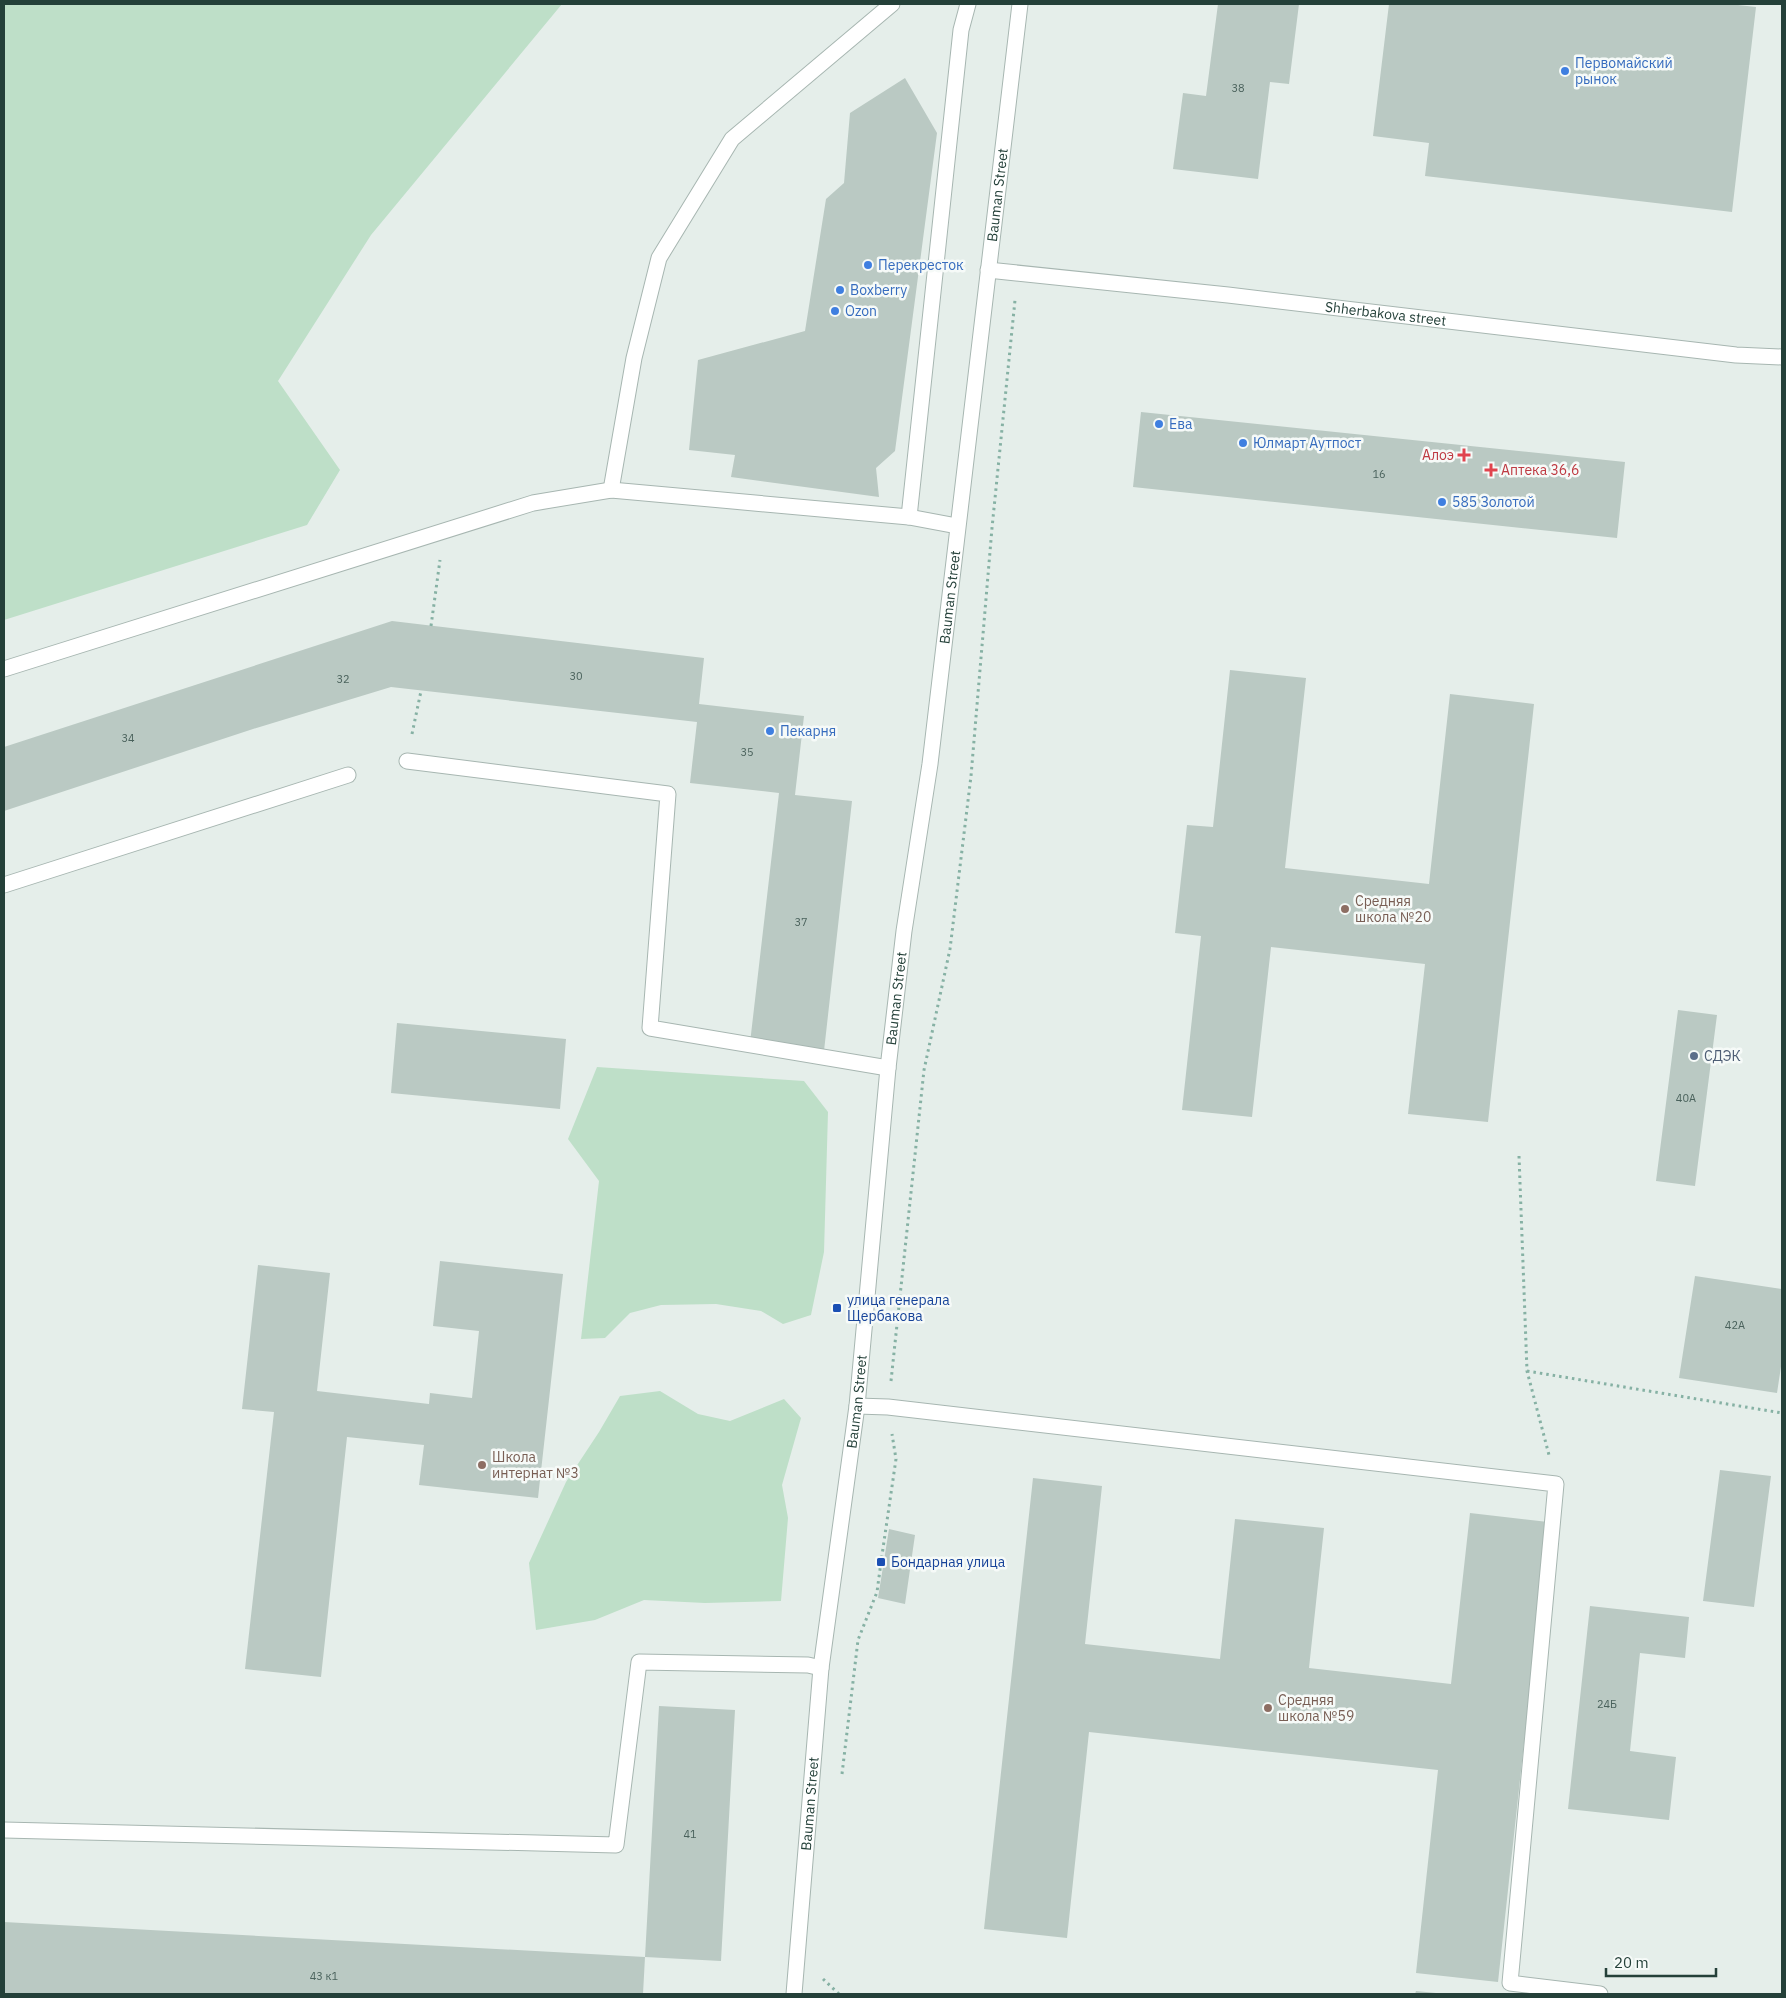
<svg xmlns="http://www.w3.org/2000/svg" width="1786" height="1998" font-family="'IBM Plex Sans',sans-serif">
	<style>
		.green { fill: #bedfc8 }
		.building { fill: #bac9c3 }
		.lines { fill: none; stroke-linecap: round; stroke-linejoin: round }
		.minor-casing { stroke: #a7b6b1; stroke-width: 17 }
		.path { stroke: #86b1a4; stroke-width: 3; stroke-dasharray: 2.5 4; stroke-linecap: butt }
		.minor { stroke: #fff; stroke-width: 15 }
		.shop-dot { fill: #3f7fe0; stroke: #f6faf8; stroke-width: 2 }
		.health-dot { fill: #e0444e; stroke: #f6faf8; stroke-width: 2 }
		.education-dot { fill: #8d6e63; stroke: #f6faf8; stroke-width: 2 }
		.service-dot { fill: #5c6f8a; stroke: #f6faf8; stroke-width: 2 }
		.transit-dot { fill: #1a4fb4; stroke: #f6faf8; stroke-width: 2 }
		.labels { text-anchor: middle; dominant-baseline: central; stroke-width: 5; stroke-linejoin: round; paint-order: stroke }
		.number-label { font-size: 11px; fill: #4a625c }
		.shop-label { font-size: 14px; fill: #366cbe; stroke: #f6faf8; text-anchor: start }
		.street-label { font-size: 14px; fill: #244039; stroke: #f6faf8 }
		.health-label { font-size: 14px; fill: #be3a42; stroke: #f6faf8; text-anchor: end }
		.education-label { font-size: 14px; fill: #785e54; stroke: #f6faf8; text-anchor: start }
		.service-label { font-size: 14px; fill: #4e5e75; stroke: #f6faf8; text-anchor: start }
		.transit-label { font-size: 14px; fill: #164399; stroke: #f6faf8; text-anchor: start }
	</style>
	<rect width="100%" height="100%" fill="#e5eeea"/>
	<path class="green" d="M 4,4 L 562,4 L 371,235 L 278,381 L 340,470 L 307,525 L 4,620 Z
		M 597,1067 L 804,1081 L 828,1112 L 824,1252 L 811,1315 L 783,1324 L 761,1311 L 716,1304 L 661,1305 L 630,1313 L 605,1338 L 581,1339 L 599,1181 L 568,1139 Z
		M 660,1391 L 698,1414 L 730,1421 L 784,1399 L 801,1418 L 782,1485 L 788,1518 L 781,1601 L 705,1603 L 644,1600 L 595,1620 L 536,1630 L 529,1563 L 566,1482 L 599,1432 L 620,1396 Z"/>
	<path class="building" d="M 1218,4 L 1299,4 L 1289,84 L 1270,82 L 1258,179 L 1173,169 L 1183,93 L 1206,96 Z
		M 1389,4 L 1729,4 L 1756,7 L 1732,212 L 1425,176 L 1429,143 L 1373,136 Z
		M 905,78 L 937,133 L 895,451 L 876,468 L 879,497 L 731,477 L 735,455 L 689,450 L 698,360 L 805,331 L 826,199 L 844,183 L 850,113 Z
		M 1141,412 L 1625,462 L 1617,538 L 1133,487 Z
		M 392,621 L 704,658 L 699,704 L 804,716 L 795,795 L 852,801 L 824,1051 L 750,1043 L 779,793 L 690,783 L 697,722 L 391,687 L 253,729 L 4,811 L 4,747 Z
		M 1230,670 L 1306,678 L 1285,868 L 1429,884 L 1450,694 L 1534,704 L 1488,1122 L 1408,1114 L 1425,964 L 1271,947 L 1252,1117 L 1182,1110 L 1201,936 L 1175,933 L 1187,825 L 1213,827 Z
		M 1678,1010 L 1717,1015 L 1695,1186 L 1656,1181 Z
		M 397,1023 L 566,1039 L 560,1109 L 391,1093 Z
		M 440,1261 L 563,1274 L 538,1498 L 419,1485 L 424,1445 L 347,1437 L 321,1677 L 245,1669 L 274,1412 L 242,1409 L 258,1265 L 330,1273 L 317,1391 L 429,1404 L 430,1393 L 472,1398 L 479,1331 L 433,1326 Z
		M 1695,1276 L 1782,1289 L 1782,1360 L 1777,1393 L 1679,1378 Z
		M 1720,1470 L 1771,1476 L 1754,1607 L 1703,1601 Z
		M 1033,1478 L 1102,1486 L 1085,1644 L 1220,1659 L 1235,1519 L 1324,1528 L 1309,1668 L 1451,1684 L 1470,1513 L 1548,1522 L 1498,1982 L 1416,1973 L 1438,1770 L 1089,1732 L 1067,1938 L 984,1929 Z
		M 889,1529 L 915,1535 L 905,1604 L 878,1598 Z
		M 1590,1606 L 1689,1617 L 1685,1658 L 1640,1653 L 1630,1751 L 1676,1757 L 1669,1820 L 1568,1809 Z
		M 659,1706 L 735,1710 L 721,1961 L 645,1957 Z
		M 4,1922 L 645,1957 L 643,1994 L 4,1994 Z
		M 1416,1991 L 1436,1993 L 1436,1994 L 1415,1994 Z"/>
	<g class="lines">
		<defs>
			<g id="minor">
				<path id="s1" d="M 988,270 L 1228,295 L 1736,355 L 1782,357"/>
				<path d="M 611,490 L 634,358 L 659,258 L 732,139 L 892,4"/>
				<path d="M 909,517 L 961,30 L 968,4"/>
				<path d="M 4,669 L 533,503 L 611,490 L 909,517 L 957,526"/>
				<path d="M 407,761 L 668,794 L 650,1028 L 888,1068"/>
				<path d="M 4,885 L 348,775"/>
				<path d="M 857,1406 L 888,1407 L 1556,1484 L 1510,1983 L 1600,1994"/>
				<path d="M 4,1830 L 616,1845 L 639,1662 L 808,1665 L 821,1668"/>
				<path id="s2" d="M 794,1994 L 821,1668 L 857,1406 L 888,1068 L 904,931 L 930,764 L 1020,4"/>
			</g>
		</defs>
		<use href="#minor" class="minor-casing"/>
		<path class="path" d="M 431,626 L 440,560
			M 412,734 L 421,691
			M 1519,1156 L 1527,1371 L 1549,1455
			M 1527,1371 L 1782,1413
			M 891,1381 L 924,1070 L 950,949 L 971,776 L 992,528 L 1015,300
			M 842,1774 L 858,1640 L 877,1592 L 881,1562 L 896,1459 L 892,1434
			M 823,1979 L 839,1994"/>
		<use href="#minor" class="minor"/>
	</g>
	<g class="shop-dot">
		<circle cx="1565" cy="71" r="5"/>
		<circle cx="868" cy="265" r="5"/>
		<circle cx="840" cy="290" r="5"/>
		<circle cx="835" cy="311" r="5"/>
		<circle cx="1159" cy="424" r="5"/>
		<circle cx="1243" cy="443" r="5"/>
		<circle cx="1442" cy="502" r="5"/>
		<circle cx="770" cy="731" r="5"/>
	</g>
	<g class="health-dot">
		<path d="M1461.5 447.5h5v5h5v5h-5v5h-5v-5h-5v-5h5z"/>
		<path d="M1488.5 462.5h5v5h5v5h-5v5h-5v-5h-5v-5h5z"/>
	</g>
	<g class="education-dot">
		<circle cx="1345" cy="909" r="5"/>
		<circle cx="482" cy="1465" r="5"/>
		<circle cx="1268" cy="1708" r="5"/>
	</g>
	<circle class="service-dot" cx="1694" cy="1056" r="5"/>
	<g class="transit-dot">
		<rect x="832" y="1303" width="10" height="10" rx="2.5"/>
		<rect x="876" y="1557" width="10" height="10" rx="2.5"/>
	</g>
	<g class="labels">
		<g class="number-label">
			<text x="1238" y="88">38</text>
			<text x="1379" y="474">16</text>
			<text x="576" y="676">30</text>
			<text x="343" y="679">32</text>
			<text x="128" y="738">34</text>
			<text x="747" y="752">35</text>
			<text x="801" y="922">37</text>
			<text x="1686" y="1098">40А</text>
			<text x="1735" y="1325">42А</text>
			<text x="1607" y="1704">24Б</text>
			<text x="690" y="1834">41</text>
			<text x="324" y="1976">43 к1</text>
		</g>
		<g class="shop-label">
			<text x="1575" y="63">Первомайский<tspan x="1575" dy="16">рынок</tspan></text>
			<text x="878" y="265">Перекресток</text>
			<text x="850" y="290">Boxberry</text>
			<text x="845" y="311">Ozon</text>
			<text x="1169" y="424">Ева</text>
			<text x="1253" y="443">Юлмарт Аутпост</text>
			<text x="1452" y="502">585 Золотой</text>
			<text x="780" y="731">Пекарня</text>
		</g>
		<g class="street-label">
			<text stroke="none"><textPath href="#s2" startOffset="1811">Bauman Street</textPath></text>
			<text stroke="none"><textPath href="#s1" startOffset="400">Shherbakova street</textPath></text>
			<text stroke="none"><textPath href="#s2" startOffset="1406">Bauman Street</textPath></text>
			<text stroke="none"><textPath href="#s2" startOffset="1001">Bauman Street</textPath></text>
			<text stroke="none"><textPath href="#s2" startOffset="596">Bauman Street</textPath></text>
			<text stroke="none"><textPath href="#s2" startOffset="191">Bauman Street</textPath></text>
		</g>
		<g class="health-label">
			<text x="1454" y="455">Алоэ</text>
			<text x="1501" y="470" text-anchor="start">Аптека 36,6</text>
		</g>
		<g class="education-label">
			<text x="1355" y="901">Средняя<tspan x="1355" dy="16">школа №20</tspan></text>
			<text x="492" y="1457">Школа<tspan x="492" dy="16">интернат №3</tspan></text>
			<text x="1278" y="1700">Средняя<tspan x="1278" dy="16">школа №59</tspan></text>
		</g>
		<g class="service-label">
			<text x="1704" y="1056">СДЭК</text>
		</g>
		<g class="transit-label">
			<text x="847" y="1300">улица генерала<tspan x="847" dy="16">Щербакова</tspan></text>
			<text x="891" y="1562">Бондарная улица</text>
		</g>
	</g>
	<rect width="1786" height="1998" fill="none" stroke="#244039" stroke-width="10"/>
	<path d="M1606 1968v8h110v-8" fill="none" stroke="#244039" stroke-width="2.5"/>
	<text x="1614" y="1968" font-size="15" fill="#244039" stroke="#f6faf8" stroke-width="4" paint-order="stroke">20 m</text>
</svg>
